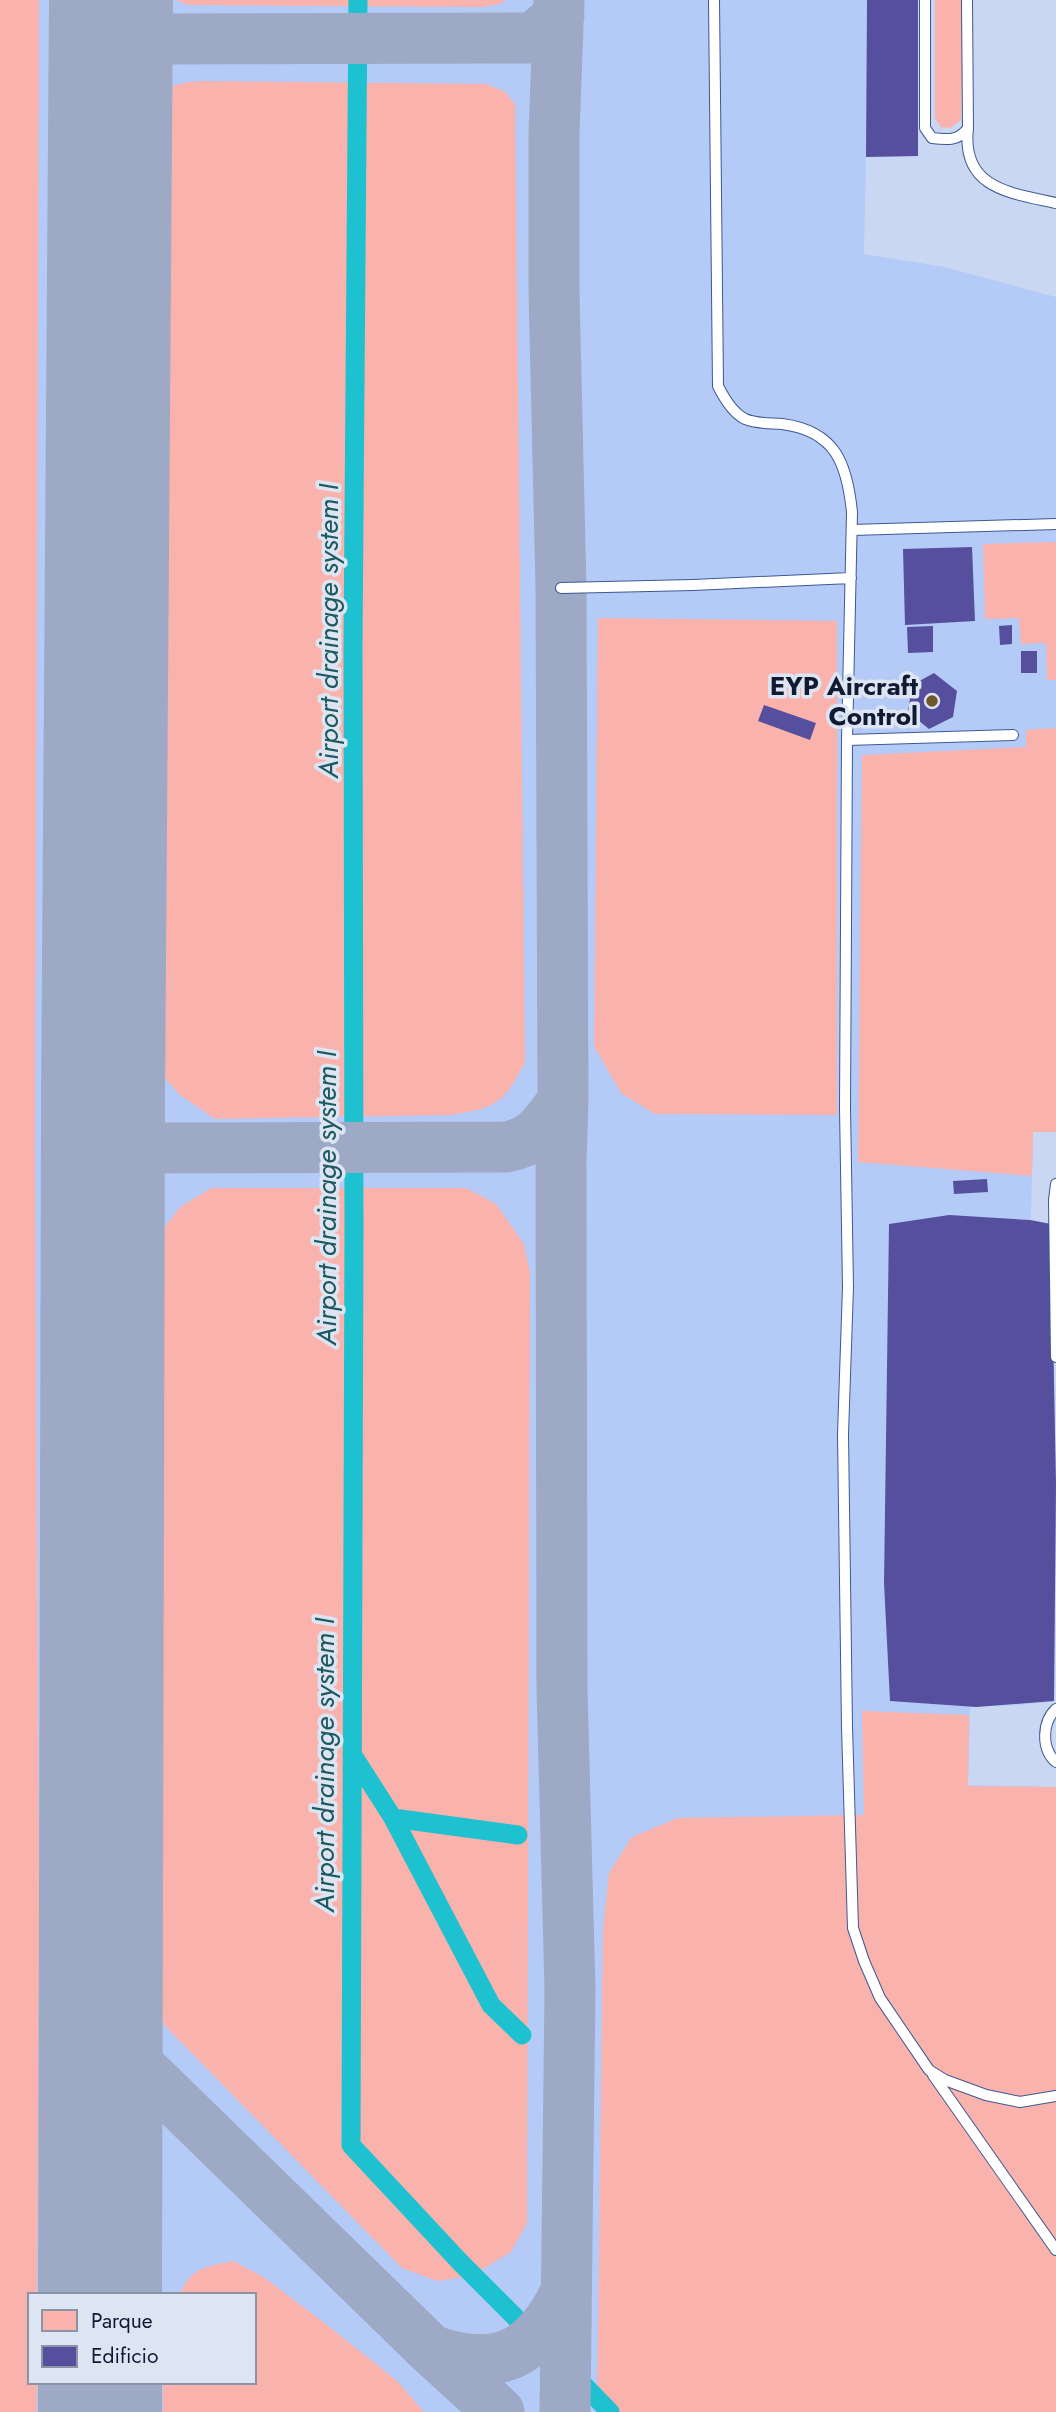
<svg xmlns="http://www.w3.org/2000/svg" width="1056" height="2412" font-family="Jost,sans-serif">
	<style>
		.built { fill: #b5cbf7; fill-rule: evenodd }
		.green { fill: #fab2ac }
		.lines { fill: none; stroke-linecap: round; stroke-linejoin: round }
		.canal { stroke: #1ec1cf; stroke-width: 19 }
		.taxiway { stroke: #9eaac5; stroke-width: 51 }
		.runway { stroke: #9eaac5; stroke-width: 124 }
		.building { fill: #564f9d }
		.service-casing { stroke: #3e5893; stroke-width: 12 }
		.service { stroke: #fff; stroke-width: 10 }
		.poi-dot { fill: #705929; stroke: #dde4f2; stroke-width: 2.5 }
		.labels { text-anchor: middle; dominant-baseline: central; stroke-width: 7; stroke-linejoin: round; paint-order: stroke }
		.poi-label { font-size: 26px; font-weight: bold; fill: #101b33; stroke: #dde4f2; text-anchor: end }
		.water-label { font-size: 28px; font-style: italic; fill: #1d595f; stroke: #dde4f2 }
	</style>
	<rect width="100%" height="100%" fill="#cad7f3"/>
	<path class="built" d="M 0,0 L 918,0 L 918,156 L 866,157 L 864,254 L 945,267 L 1056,297 L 1056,1132 L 1033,1132 L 1031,1220 L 1051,1224 L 1056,1485 L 1054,1701 L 1021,1705 L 970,1707 L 968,1785 L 1056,1787 L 1056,2412 L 0,2412 ZM 30,2295 L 254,2295 L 254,2382 L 30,2382 Z"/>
	<path class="green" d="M 0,0 L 39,0 L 35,1146 L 39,1911 L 37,2295 L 30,2295 L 30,2382 L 37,2382 L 37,2412 L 0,2412 Z
		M 176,0 L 505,0 L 500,4 L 482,7 L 188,5 Z
		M 935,0 L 963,0 L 962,53 C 966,60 966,67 962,74 L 961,120 L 950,128 L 941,127 L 935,118 Z
		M 199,81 L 486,84 L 504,91 L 515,104 L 525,1062 C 504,1103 497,1108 451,1115 L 215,1119 L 180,1095 L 162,1075 L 149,1043 L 156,440 L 152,111 C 165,87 172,84 199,81 Z
		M 1056,542 L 1056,680 L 1047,680 L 1046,643 L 1021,644 L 1019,618 L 985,619 L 983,544 Z
		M 598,618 L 837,621 L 837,1115 L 655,1114 L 621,1093 L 594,1046 Z
		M 1056,728 L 1056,1132 L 1033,1132 L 1032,1176 L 858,1162 L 862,755 L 1026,747 L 1026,730 Z
		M 212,1188 L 466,1188 L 496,1204 L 524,1244 L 530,1273 L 527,2223 L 511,2252 L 472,2276 L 437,2281 L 402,2268 L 171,2032 L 162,2022 L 157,2004 L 161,1829 L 152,1281 L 155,1240 L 180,1207 Z
		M 862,1711 L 969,1715 L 968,1786 L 1056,1787 L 1056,2412 L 597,2412 L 603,1930 L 609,1873 L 632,1837 L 678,1818 L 864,1815 Z
		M 233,2261 L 265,2278 L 327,2325 L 397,2381 L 424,2412 L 163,2412 L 163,2382 L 254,2382 L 254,2295 L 179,2295 C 192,2267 205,2267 233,2261 Z"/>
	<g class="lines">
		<path class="canal" d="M 358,0 L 353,645 L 354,1229 L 351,2145 L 460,2262 L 524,2326
			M 352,1754 L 393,1818 L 518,1835
			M 393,1818 L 491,2005 L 522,2035
			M 547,2350 L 560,2362
			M 576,2377 L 610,2412"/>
		<path class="taxiway" d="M 115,0 L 126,18 L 157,39
			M 559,0 L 554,134 L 554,291 L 561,588 L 563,1101 L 561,1161 L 562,1688 L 570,1990 L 565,2412
			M 110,95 C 116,66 130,51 157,39 L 533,38 L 559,16
			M 103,1099 C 115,1122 128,1140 155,1148 L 506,1147 C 537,1141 545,1124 563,1101
			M 102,1198 C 116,1168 126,1160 155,1148
			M 100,2015 L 123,2050 L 431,2350 L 499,2412
			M 431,2350 C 499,2374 535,2354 566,2292"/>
		<path class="runway" d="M 100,2295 L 103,1099 L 111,0
			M 100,2412 L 100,2382"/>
	</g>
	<path class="building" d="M 867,0 L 918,0 L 918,156 L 866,157 Z
		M 972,547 L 975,621 L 905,625 L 903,549 Z
		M 1012,625 L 1012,644 L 1000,645 L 999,626 Z
		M 933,626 L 933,652 L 908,653 L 907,627 Z
		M 1021,651 L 1037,651 L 1037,673 L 1021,673 Z
		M 934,673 L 957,691 L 953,717 L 929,729 L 908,712 L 912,685 Z
		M 764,705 L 816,723 L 810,740 L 758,721 Z
		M 987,1179 L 988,1192 L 954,1194 L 953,1181 Z
		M 949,1215 L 1030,1220 L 1051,1224 L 1056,1485 L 1054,1701 L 976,1707 L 890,1701 L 884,1583 L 889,1224 Z"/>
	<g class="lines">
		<defs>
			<path id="service" d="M 714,0 L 718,386 C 724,398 733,413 745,419 C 757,424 770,423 782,424 C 836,431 847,464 852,512 L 847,740 L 845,1108 L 848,1287 L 843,1434 L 847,1727 L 853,1928 L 864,1961 L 880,1998 L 929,2070 L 945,2080 L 986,2095 L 1020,2102 L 1056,2096
				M 925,0 L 925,128 L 932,138 C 947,140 959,141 968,128
				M 967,0 L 968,128 C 961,189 1011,193 1056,203
				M 852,530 L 1056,524
				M 561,588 L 693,585 L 851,578
				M 847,740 L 1013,735
				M 1056,1184 L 1054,1200 L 1056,1357
				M 1056,1709 C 1042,1722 1041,1749 1056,1762
				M 933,2075 L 1056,2250"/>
		</defs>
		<use href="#service" class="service-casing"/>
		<use href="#service" class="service"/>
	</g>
	<circle class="poi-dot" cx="932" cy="701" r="7"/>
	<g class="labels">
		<g class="poi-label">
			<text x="918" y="686">EYP Aircraft<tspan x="918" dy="30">Control</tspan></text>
		</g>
		<g class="water-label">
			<text transform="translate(328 631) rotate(-90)">Airport drainage system I</text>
			<text transform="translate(326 1198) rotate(-90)">Airport drainage system I</text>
			<text transform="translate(324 1765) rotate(-90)">Airport drainage system I</text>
		</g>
	</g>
	<rect x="28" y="2293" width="228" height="91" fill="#dde4f2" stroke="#8b94a6" stroke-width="2"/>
	<rect x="42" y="2310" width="35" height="21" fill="#fab2ac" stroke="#8b94a6" stroke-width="2"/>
	<text x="91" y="2328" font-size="21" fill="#101b33">Parque</text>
	<rect x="42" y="2346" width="35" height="21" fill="#564f9d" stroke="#8b94a6" stroke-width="2"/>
	<text x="91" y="2363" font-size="21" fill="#101b33">Edificio</text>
</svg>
